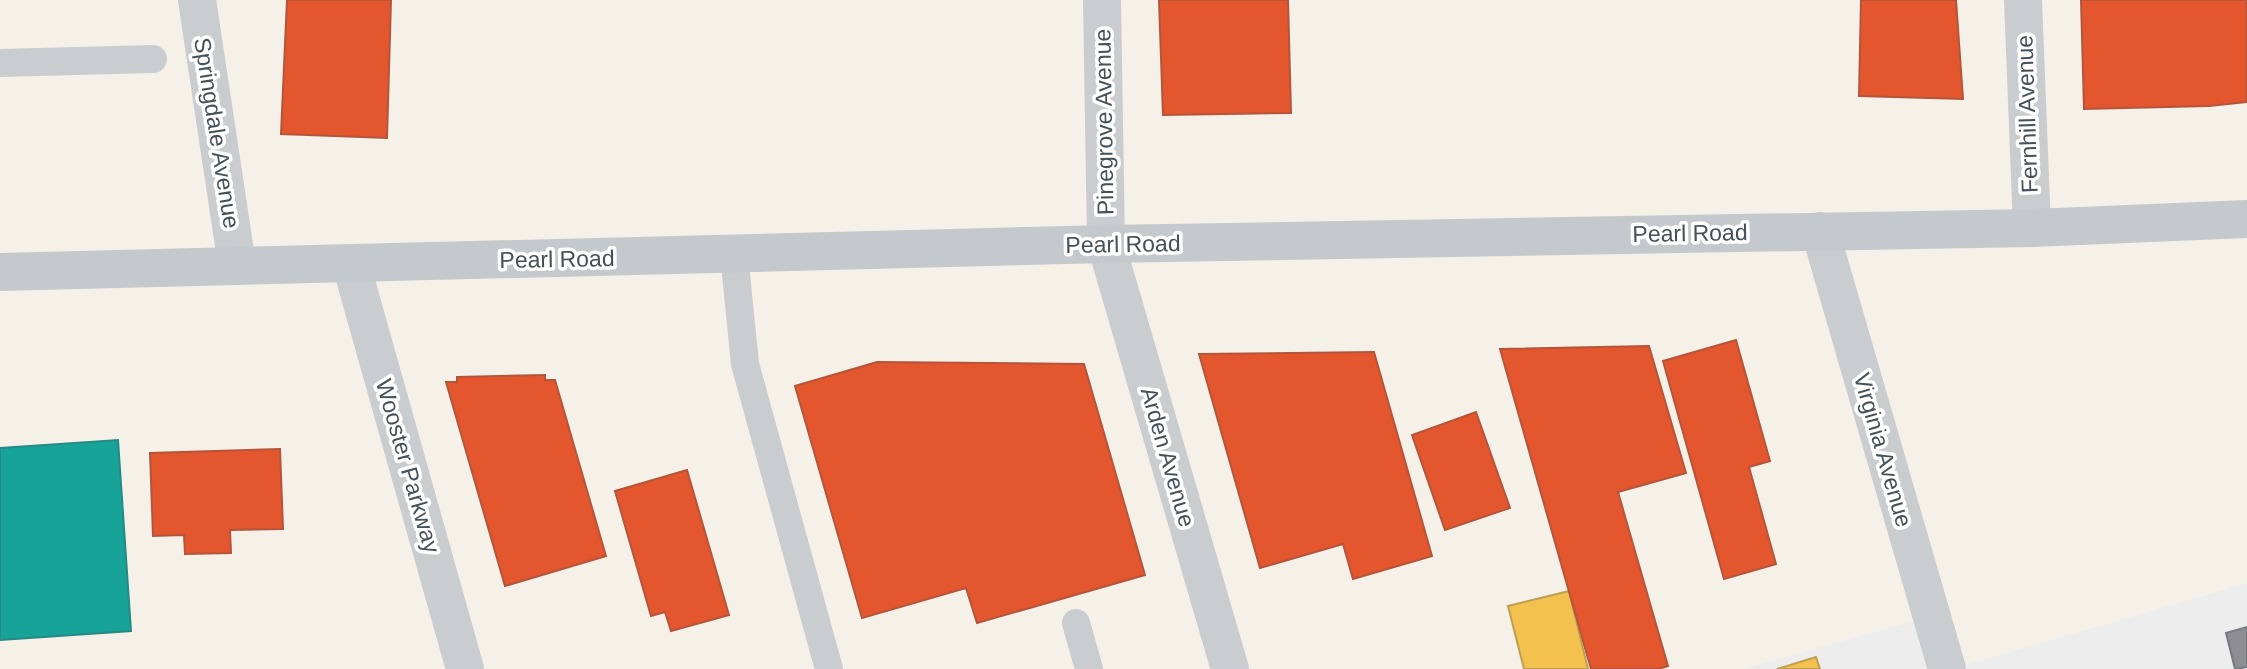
<svg xmlns="http://www.w3.org/2000/svg" width="2247" height="669" font-family="Arial,sans-serif">
	<style>
		.commercial { fill: #f6f1e8 }
		.homes { fill: #f2c14e; stroke: #be9f52; stroke-width: 2 }
		.shops { fill: #e4572e; stroke: #b4553b; stroke-width: 2 }
		.public { fill: #17a398; stroke: #248a85; stroke-width: 2 }
		.industry { fill: #8d8d92; stroke: #777b81; stroke-width: 2 }
		.lines { fill: none; stroke-linecap: round; stroke-linejoin: round }
		.service { stroke: #c9cdcf; stroke-width: 28 }
		.minor { stroke: #c9cdcf; stroke-width: 38 }
		.primary { stroke: #c4c9cd; stroke-width: 38 }
		.labels { text-anchor: middle; dominant-baseline: central; stroke-width: 7; stroke-linejoin: round; paint-order: stroke }
		.street-label { font-size: 23px; fill: #44515a; stroke: #fff }
	</style>
	<rect width="100%" height="100%" fill="#eeeded"/>
	<path class="commercial" d="M 0,0 L 2247,0 L 2247,583 L 1952,669 L 1931,616 L 1743,669 L 0,669 Z"/>
	<path class="homes" d="M 1569,591 L 1588,669 L 1524,669 L 1508,606 Z
		M 1816,657 L 1820,669 L 1777,669 Z"/>
	<path class="shops" d="M 287,0 L 391,0 L 387,138 L 281,134 Z
		M 1159,0 L 1288,0 L 1291,113 L 1163,115 Z
		M 1861,0 L 1956,0 L 1963,99 L 1859,96 Z
		M 2081,0 L 2247,0 L 2247,102 L 2209,106 L 2084,109 Z
		M 1736,340 L 1770,461 L 1749,467 L 1776,564 L 1724,579 L 1663,361 Z
		M 1649,346 L 1686,473 L 1618,492 L 1668,666 L 1658,669 L 1591,669 L 1500,349 Z
		M 1374,352 L 1432,556 L 1353,579 L 1343,544 L 1260,568 L 1199,354 Z
		M 877,362 L 1084,364 L 1145,575 L 977,623 L 966,588 L 862,618 L 795,386 Z
		M 545,375 L 545,380 L 555,380 L 606,556 L 505,586 L 446,382 L 457,382 L 457,377 Z
		M 1476,412 L 1510,508 L 1445,530 L 1412,435 Z
		M 280,449 L 283,529 L 230,530 L 231,553 L 185,554 L 184,535 L 153,536 L 150,453 Z
		M 687,470 L 729,615 L 671,631 L 665,612 L 651,616 L 615,491 Z"/>
	<path class="public" d="M 118,440 L 131,631 L 0,640 L 0,448 Z"/>
	<path class="industry" d="M 2247,627 L 2247,667 L 2235,669 L 2226,633 Z"/>
	<g class="lines">
		<path class="service" d="M 0,63 L 153,59
			M 734,254 L 745,364 L 829,669
			M 1076,623 L 1089,669"/>
		<path class="minor" d="M 197,0 L 237,265
			M 1102,0 L 1106,244 L 1230,669
			M 2023,0 L 2032,228
			M 1820,231 L 1947,669
			M 351,264 L 465,669"/>
		<path class="primary" d="M 0,272 L 1106,244 L 2032,228 L 2247,219"/>
	</g>
	<g class="labels">
		<g class="street-label">
			<text transform="translate(2027 114) rotate(-92)">Fernhill Avenue</text>
			<text transform="translate(1104 122) rotate(-91)">Pinegrove Avenue</text>
			<text transform="translate(217 133) rotate(81)">Springdale Avenue</text>
			<text transform="translate(1690 233) rotate(-1)">Pearl Road</text>
			<text transform="translate(1123 244) rotate(-1)">Pearl Road</text>
			<text transform="translate(557 259) rotate(-1)">Pearl Road</text>
			<text transform="translate(1883 450) rotate(74)">Virginia Avenue</text>
			<text transform="translate(1168 457) rotate(74)">Arden Avenue</text>
			<text transform="translate(408 466) rotate(74)">Wooster Parkway</text>
		</g>
	</g>
</svg>
